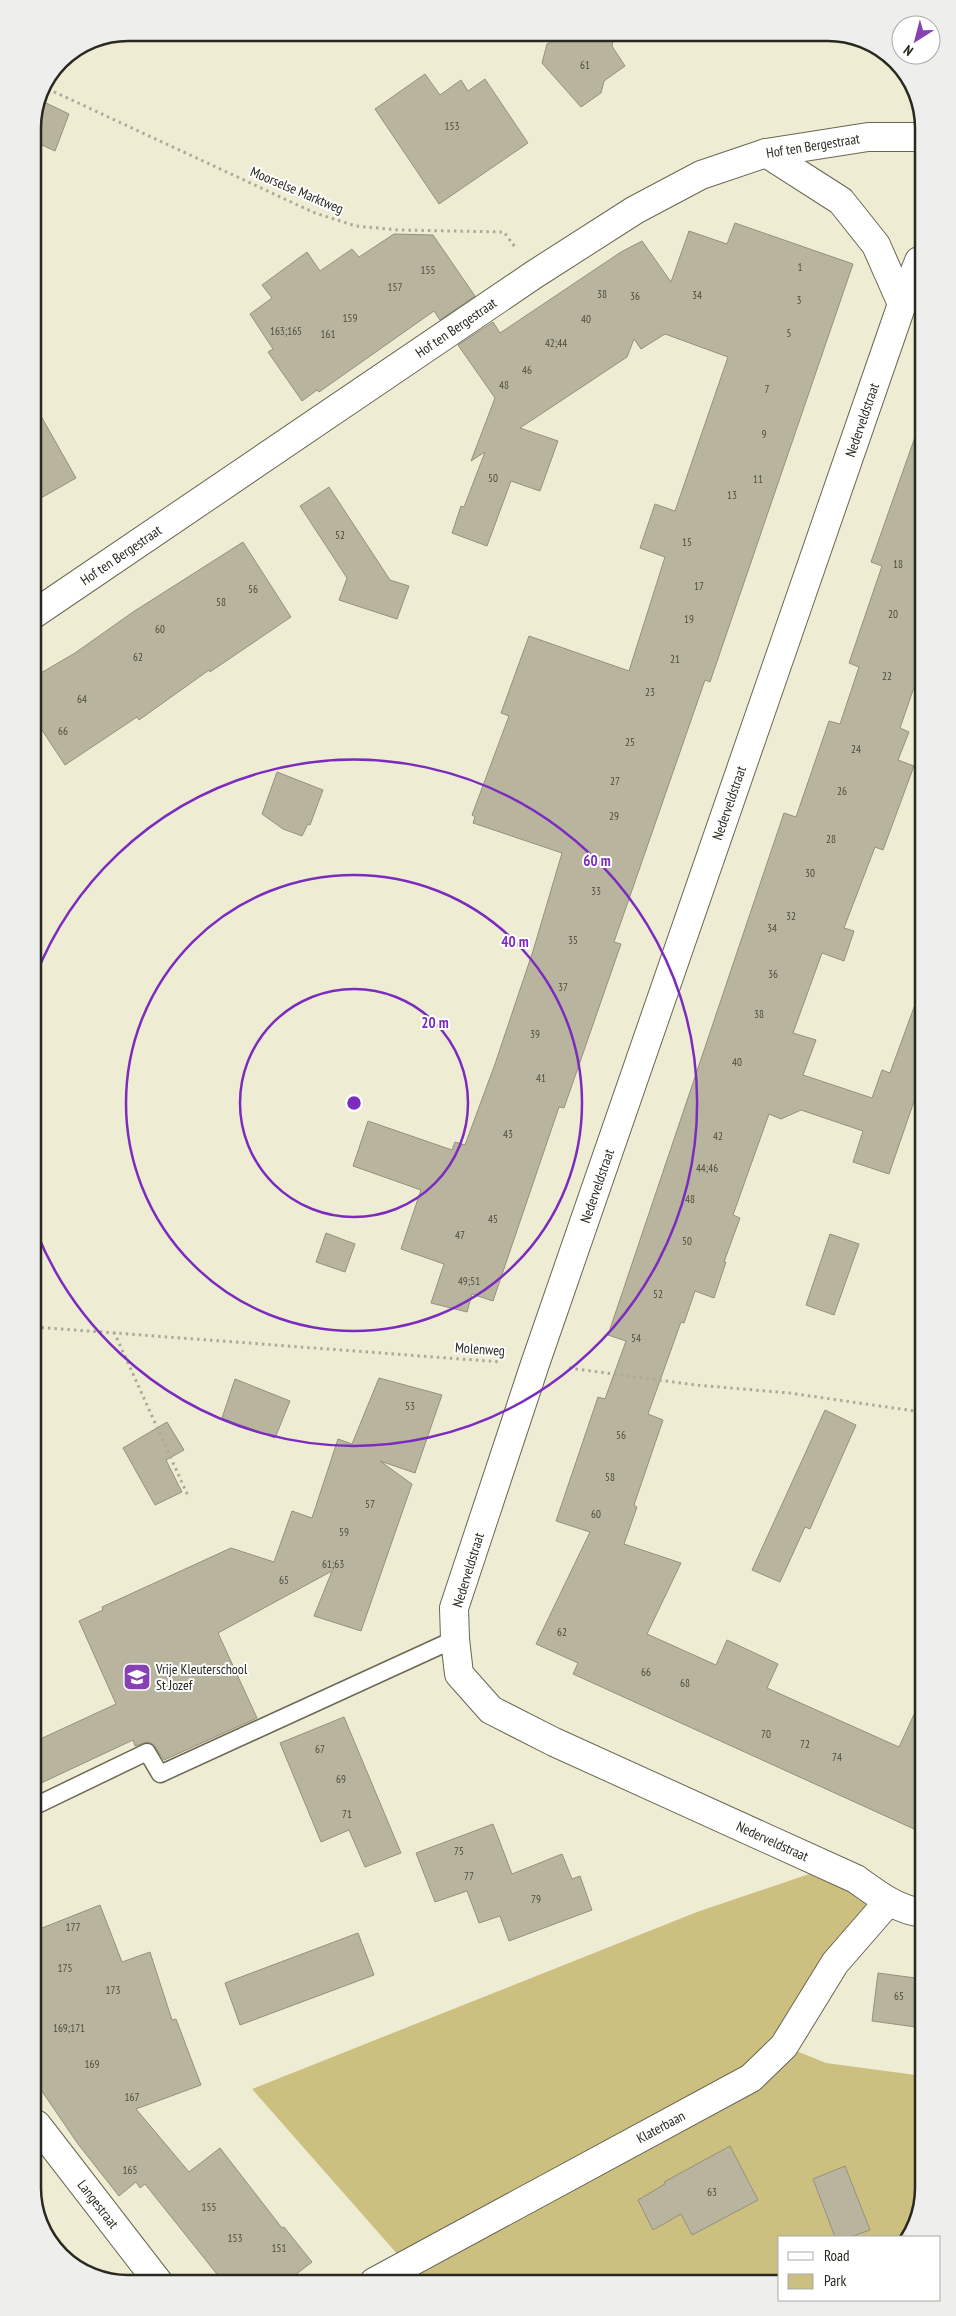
<svg xmlns="http://www.w3.org/2000/svg" width="956" height="2316" font-family="'PT Sans Narrow',sans-serif">
	<style>
		.green { fill: #cbc080 }
		.building { fill: #b8b49e; stroke: #95917c }
		.lines { fill: none; stroke-linecap: round; stroke-linejoin: round }
		.service-casing { stroke: #6a6752; stroke-width: 19 }
		.minor-casing { stroke: #6a6752; stroke-width: 30 }
		.path { stroke: #adab98; stroke-width: 3; stroke-dasharray: 2.5 4; stroke-linecap: butt }
		.service { stroke: #fff; stroke-width: 16 }
		.minor { stroke: #fff; stroke-width: 28 }
		.ring { fill: none; stroke: #7b2cbf; stroke-width: 2.5 }
		.labels { text-anchor: middle; dominant-baseline: central; stroke-width: 4; stroke-linejoin: round; paint-order: stroke }
		.number-label { font-size: 11px; fill: #4e4c40 }
		.street-label { font-size: 14px; fill: #2a2920; stroke: #fff }
		.poi-label { font-size: 14px; fill: #2a2920; stroke: #fff; text-anchor: start }
		.rim { fill: none; stroke: #2a2920; stroke-width: 2.5 }
		.centre { fill: #7b2cbf; stroke: #fff; stroke-width: 2.5 }
		.ring-label { font-size: 15px; text-anchor: middle; font-weight: bold; fill: #7b2cbf; stroke: #fff; stroke-width: 4; stroke-linejoin: round; paint-order: stroke }
	</style>
	<rect width="100%" height="100%" fill="#efecd4"/>
	<path class="green" d="M 830,1867 L 888,1902 L 784,2046 L 826,2063 L 923,2076 L 923,2188 L 907,2237 L 780,2237 L 780,2279 L 374,2282 L 406,2264 L 252,2089 L 697,1912 Z"/>
	<path class="building" d="M 564,33 L 615,33 L 612,46 L 625,66 L 604,81 L 601,93 L 581,107 L 542,63 L 547,44 Z
		M 425,74 L 440,95 L 461,80 L 468,91 L 485,79 L 528,143 L 439,204 L 375,109 Z
		M 42,101 L 69,114 L 55,151 L 33,141 L 33,123 Z
		M 735,223 L 853,264 L 710,682 L 705,680 L 614,942 L 621,944 L 564,1108 L 559,1107 L 493,1301 L 472,1294 L 467,1312 L 431,1303 L 444,1264 L 401,1249 L 421,1190 L 353,1166 L 368,1121 L 452,1150 L 455,1142 L 465,1145 L 495,1064 L 533,951 L 562,853 L 473,823 L 475,817 L 472,815 L 509,716 L 501,713 L 529,636 L 629,671 L 665,557 L 640,548 L 655,504 L 675,511 L 728,357 L 665,334 L 641,349 L 634,339 L 627,357 L 520,428 L 558,441 L 540,491 L 511,481 L 487,546 L 452,533 L 461,506 L 464,507 L 485,452 L 471,461 L 495,398 L 458,345 L 493,322 L 500,333 L 621,252 L 642,241 L 671,282 L 689,231 L 727,244 Z
		M 394,234 L 433,235 L 475,296 L 440,320 L 434,311 L 319,392 L 317,390 L 302,401 L 268,352 L 273,349 L 250,314 L 272,298 L 262,285 L 307,252 L 320,271 L 352,249 L 359,257 Z
		M 33,402 L 76,478 L 34,502 L 33,470 Z
		M 915,437 L 919,437 L 920,670 L 900,728 L 909,732 L 898,760 L 914,766 L 883,850 L 875,847 L 844,928 L 854,931 L 844,961 L 822,953 L 793,1033 L 816,1040 L 803,1075 L 872,1098 L 882,1070 L 890,1073 L 917,999 L 921,1000 L 921,1081 L 889,1174 L 853,1162 L 863,1131 L 801,1110 L 781,1119 L 769,1114 L 733,1215 L 740,1218 L 724,1262 L 726,1262 L 714,1298 L 695,1291 L 684,1323 L 681,1322 L 648,1414 L 663,1420 L 634,1505 L 637,1507 L 624,1544 L 681,1563 L 647,1634 L 716,1665 L 727,1640 L 778,1664 L 767,1688 L 899,1747 L 922,1697 L 923,1797 L 914,1829 L 573,1674 L 578,1663 L 536,1644 L 590,1532 L 556,1521 L 598,1397 L 605,1399 L 626,1341 L 608,1335 L 784,813 L 796,817 L 829,721 L 840,724 L 859,667 L 849,663 L 882,566 L 871,562 Z
		M 329,487 L 390,580 L 409,586 L 397,619 L 339,600 L 347,578 L 300,506 Z
		M 243,542 L 291,617 L 210,672 L 209,670 L 139,720 L 137,717 L 65,765 L 34,718 L 34,677 L 75,653 L 133,612 Z
		M 277,772 L 323,790 L 310,825 L 308,824 L 302,836 L 283,829 L 262,814 Z
		M 326,1233 L 355,1244 L 345,1272 L 316,1262 Z
		M 830,1234 L 859,1244 L 834,1315 L 806,1305 Z
		M 379,1378 L 442,1395 L 415,1473 L 380,1461 L 412,1484 L 361,1631 L 314,1616 L 332,1571 L 218,1633 L 257,1718 L 164,1760 L 153,1744 L 147,1742 L 135,1746 L 133,1740 L 37,1785 L 36,1741 L 116,1704 L 79,1621 L 103,1610 L 102,1607 L 231,1548 L 274,1562 L 292,1511 L 312,1518 L 338,1439 L 352,1444 Z
		M 235,1379 L 290,1401 L 275,1438 L 222,1418 Z
		M 825,1410 L 856,1425 L 810,1529 L 805,1527 L 780,1582 L 752,1570 Z
		M 167,1422 L 184,1450 L 166,1460 L 182,1492 L 155,1505 L 123,1448 Z
		M 344,1717 L 401,1853 L 365,1867 L 349,1830 L 321,1842 L 280,1743 Z
		M 493,1824 L 512,1874 L 562,1854 L 572,1879 L 580,1876 L 592,1910 L 509,1941 L 500,1916 L 479,1923 L 467,1891 L 435,1902 L 416,1853 Z
		M 100,1905 L 122,1962 L 150,1952 L 172,2020 L 176,2019 L 201,2085 L 136,2109 L 189,2172 L 220,2148 L 282,2228 L 284,2227 L 312,2262 L 286,2282 L 224,2283 L 145,2184 L 140,2188 L 136,2182 L 119,2196 L 78,2144 L 37,2084 L 37,1930 Z
		M 358,1933 L 374,1975 L 240,2025 L 225,1983 Z
		M 878,1973 L 923,1979 L 923,2028 L 872,2021 Z
		M 730,2146 L 758,2200 L 692,2235 L 681,2214 L 653,2230 L 638,2200 L 665,2184 L 664,2182 Z
		M 845,2166 L 870,2230 L 850,2237 L 835,2237 L 813,2179 Z"/>
	<g class="lines">
		<defs>
			<path id="service" d="M 37,1805 L 147,1752 L 160,1774 L 455,1639"/>
			<g id="minor">
				<path d="M 766,153 L 841,201 L 876,245 L 902,304"/>
				<path id="s1" d="M 919,261 L 902,304 L 535,1364 L 454,1608 L 455,1639 L 459,1674 L 491,1710 L 554,1742 L 856,1879 C 877,1894 897,1910 923,1913"/>
				<path id="s2" d="M 34,614 L 535,274 L 635,210 L 701,175 L 766,153 L 868,137 L 919,137"/>
				<path id="s3" d="M 37,2125 L 159,2283"/>
				<path id="s4" d="M 374,2282 L 751,2078 L 784,2046 L 835,1963 L 888,1902"/>
			</g>
		</defs>
		<use href="#service" class="service-casing"/>
		<use href="#minor" class="minor-casing"/>
		<path class="path" d="M 48,89 L 315,213 L 356,226 L 399,230 L 504,232 L 515,247
			M 35,1327 L 501,1362
			M 114,1332 L 189,1498
			M 569,1368 L 696,1385 L 789,1393 L 922,1412"/>
		<use href="#service" class="service"/>
		<use href="#minor" class="minor"/>
	</g>
	<g class="ring">
		<circle cx="354" cy="1103" r="114"/>
		<circle cx="354" cy="1103" r="228"/>
		<path d="M35 977A343 343 0 1 1 36 1231"/>
	</g>
	<defs>
		<symbol id="school-square" viewBox="-11 -11 22 22"><rect x="-9" y="-9" width="18" height="18" rx="4" fill="#8741b4" stroke="#fff"/><path d="M0-5L7-2L0 1L-7-2ZM-4 1L0 2.5L4 1V4Q0 6-4 4Z" fill="#fff"/></symbol>
	</defs>
	<g fill-rule="evenodd">
		<use href="#school-square" x="121" y="1661" width="32" height="32"/>
	</g>
	<g class="labels">
		<g class="number-label">
			<text x="585" y="65">61</text>
			<text x="452" y="126">153</text>
			<text x="800" y="267">1</text>
			<text x="428" y="270">155</text>
			<text x="395" y="287">157</text>
			<text x="602" y="294">38</text>
			<text x="697" y="295">34</text>
			<text x="635" y="296">36</text>
			<text x="799" y="300">3</text>
			<text x="350" y="318">159</text>
			<text x="586" y="319">40</text>
			<text x="286" y="331">163;165</text>
			<text x="789" y="333">5</text>
			<text x="328" y="334">161</text>
			<text x="556" y="343">42;44</text>
			<text x="527" y="370">46</text>
			<text x="504" y="385">48</text>
			<text x="767" y="389">7</text>
			<text x="764" y="434">9</text>
			<text x="493" y="478">50</text>
			<text x="758" y="479">11</text>
			<text x="732" y="495">13</text>
			<text x="340" y="535">52</text>
			<text x="687" y="542">15</text>
			<text x="898" y="564">18</text>
			<text x="699" y="586">17</text>
			<text x="253" y="589">56</text>
			<text x="221" y="602">58</text>
			<text x="893" y="614">20</text>
			<text x="689" y="619">19</text>
			<text x="160" y="629">60</text>
			<text x="138" y="657">62</text>
			<text x="675" y="659">21</text>
			<text x="887" y="676">22</text>
			<text x="650" y="692">23</text>
			<text x="82" y="699">64</text>
			<text x="63" y="731">66</text>
			<text x="630" y="742">25</text>
			<text x="856" y="749">24</text>
			<text x="615" y="781">27</text>
			<text x="842" y="791">26</text>
			<text x="614" y="816">29</text>
			<text x="831" y="839">28</text>
			<text x="810" y="873">30</text>
			<text x="596" y="891">33</text>
			<text x="791" y="916">32</text>
			<text x="772" y="928">34</text>
			<text x="573" y="940">35</text>
			<text x="773" y="974">36</text>
			<text x="563" y="987">37</text>
			<text x="759" y="1014">38</text>
			<text x="535" y="1034">39</text>
			<text x="737" y="1062">40</text>
			<text x="541" y="1078">41</text>
			<text x="508" y="1134">43</text>
			<text x="718" y="1136">42</text>
			<text x="707" y="1168">44;46</text>
			<text x="690" y="1199">48</text>
			<text x="493" y="1219">45</text>
			<text x="460" y="1235">47</text>
			<text x="687" y="1241">50</text>
			<text x="469" y="1281">49;51</text>
			<text x="658" y="1294">52</text>
			<text x="636" y="1338">54</text>
			<text x="410" y="1406">53</text>
			<text x="621" y="1435">56</text>
			<text x="610" y="1477">58</text>
			<text x="370" y="1504">57</text>
			<text x="596" y="1514">60</text>
			<text x="344" y="1532">59</text>
			<text x="333" y="1564">61;63</text>
			<text x="284" y="1580">65</text>
			<text x="562" y="1632">62</text>
			<text x="646" y="1672">66</text>
			<text x="685" y="1683">68</text>
			<text x="766" y="1734">70</text>
			<text x="805" y="1744">72</text>
			<text x="320" y="1749">67</text>
			<text x="837" y="1757">74</text>
			<text x="341" y="1779">69</text>
			<text x="347" y="1814">71</text>
			<text x="459" y="1851">75</text>
			<text x="469" y="1876">77</text>
			<text x="536" y="1899">79</text>
			<text x="73" y="1927">177</text>
			<text x="65" y="1968">175</text>
			<text x="113" y="1990">173</text>
			<text x="899" y="1996">65</text>
			<text x="69" y="2028">169;171</text>
			<text x="92" y="2064">169</text>
			<text x="132" y="2097">167</text>
			<text x="130" y="2170">165</text>
			<text x="712" y="2192">63</text>
			<text x="209" y="2207">155</text>
			<text x="235" y="2238">153</text>
			<text x="279" y="2248">151</text>
		</g>
		<g class="street-label">
			<text stroke="none"><textPath href="#s2" startOffset="915">Hof ten Bergestraat</textPath></text>
			<text transform="translate(297 190) rotate(23)">Moorselse Marktweg</text>
			<text stroke="none"><textPath href="#s2" startOffset="510">Hof ten Bergestraat</textPath></text>
			<text transform="translate(862 420) rotate(-71)">Nederveldstraat</text>
			<text stroke="none"><textPath href="#s2" startOffset="105">Hof ten Bergestraat</textPath></text>
			<text transform="translate(729 803) rotate(-71)">Nederveldstraat</text>
			<text transform="translate(597 1186) rotate(-71)">Nederveldstraat</text>
			<text transform="translate(480 1349) rotate(4)">Molenweg</text>
			<text transform="translate(468 1570) rotate(-73)">Nederveldstraat</text>
			<text stroke="none"><textPath href="#s1" startOffset="1850">Nederveldstraat</textPath></text>
			<text stroke="none"><textPath href="#s4" startOffset="326">Klaterbaan</textPath></text>
			<text stroke="none"><textPath href="#s3" startOffset="100">Langestraat</textPath></text>
		</g>
		<g class="poi-label">
			<text x="156" y="1669">Vrije Kleuterschool<tspan x="156" dy="16">St Jozef</tspan></text>
		</g>
	</g>
	<path d="M0 0H956V2316H0ZM128 41H828A87 87 0 0 1 915 128V2188A87 87 0 0 1 828 2275H128A87 87 0 0 1 41 2188V128A87 87 0 0 1 128 41Z" fill="#eeeeed" fill-rule="evenodd"/>
	<path class="rim" d="M128 41H828A87 87 0 0 1 915 128V2188A87 87 0 0 1 828 2275H128A87 87 0 0 1 41 2188V128A87 87 0 0 1 128 41Z"/>
	<circle cx="354" cy="1103" r="8" class="centre"/>
	<g class="ring-label">
		<text x="597" y="866">60 m</text>
		<text x="515" y="947">40 m</text>
		<text x="435" y="1028">20 m</text>
	</g>
	<rect x="778" y="2236" width="162" height="65" fill="#ffffff" stroke="#aaa9a6"/>
	<rect x="788" y="2252" width="25" height="8" fill="#ffffff" stroke="#aaa9a6"/>
	<text x="824" y="2261" font-size="15" fill="#2a2920">Road</text>
	<rect x="788" y="2274" width="25" height="15" fill="#cbc080" stroke="#aaa9a6"/>
	<text x="824" y="2286" font-size="15" fill="#2a2920">Park</text>
	<g transform="translate(916 40) rotate(216)"><circle r="24" fill="#ffffff" stroke="#aaa9a6"/>
	<path d="M0-4L9 19L0 12L-9 19Z" fill="#8741b4"/>
	<text y="-8" font-size="14" font-weight="bold" text-anchor="middle" fill="#2a2920">N</text>
	</g>
</svg>
